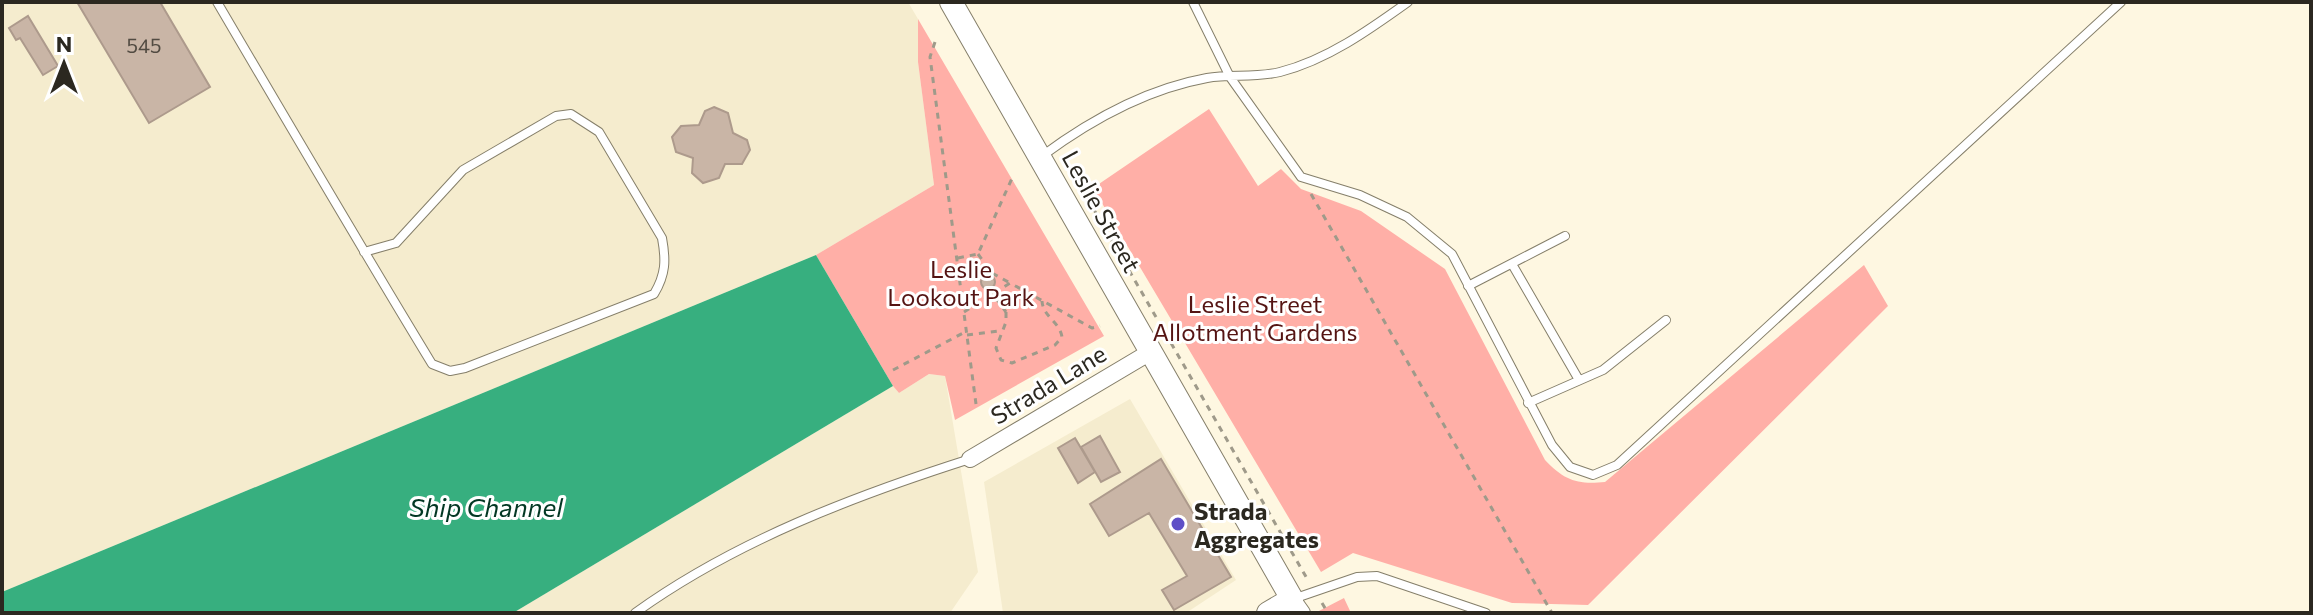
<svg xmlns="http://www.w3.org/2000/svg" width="2313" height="615" font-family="Commissioner,sans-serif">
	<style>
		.built { fill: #f5ecce }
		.green { fill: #ffafa7 }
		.water { fill: #37af7f }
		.building { fill: #c9b5a6; stroke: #ad9a8c; stroke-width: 2 }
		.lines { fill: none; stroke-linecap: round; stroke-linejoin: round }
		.lane-casing { stroke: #857f6a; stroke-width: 10 }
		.street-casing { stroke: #857f6a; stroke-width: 18 }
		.secondary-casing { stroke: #857f6a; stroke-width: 24 }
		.path { stroke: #9f9a8a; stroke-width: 3; stroke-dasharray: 6 6; stroke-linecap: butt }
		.lane { stroke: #fff; stroke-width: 8 }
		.street { stroke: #fff; stroke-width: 16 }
		.secondary { stroke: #fff; stroke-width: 22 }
		.path-bridge { stroke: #9f9a8a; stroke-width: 3; stroke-dasharray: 6 6; stroke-linecap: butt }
		.poi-dot { fill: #5e4fc7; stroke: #fff; stroke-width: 3 }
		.labels { text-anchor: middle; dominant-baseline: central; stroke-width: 6; stroke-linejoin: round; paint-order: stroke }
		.number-label { font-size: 20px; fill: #524b42 }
		.street-label { font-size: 24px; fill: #2b2820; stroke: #fff }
		.park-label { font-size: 24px; fill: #551413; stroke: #fff }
		.poi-label { font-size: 24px; font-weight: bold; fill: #2b2820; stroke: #fff; text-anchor: start }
		.water-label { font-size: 26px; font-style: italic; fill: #033824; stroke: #fff }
	</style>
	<rect width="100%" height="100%" fill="#fef7e1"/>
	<path class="built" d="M 2,2 L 908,2 L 918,19 L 918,62 L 934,185 L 816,255 L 2,592 Z
		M 929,374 L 945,376 L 978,572 L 950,613 L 513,613 L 893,386 L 899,393 Z
		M 1130,399 L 1236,580 L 1186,613 L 1003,613 L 984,482 Z"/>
	<path class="green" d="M 918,19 L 1104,336 L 955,420 L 945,376 L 929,374 L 899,393 L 893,386 L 816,255 L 934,185 L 918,62 Z
		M 1209,109 L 1258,186 L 1281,169 L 1301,189 L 1361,211 L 1445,269 L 1545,460 C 1564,480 1577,485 1605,482 L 1864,265 L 1888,306 L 1588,605 L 1512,603 L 1353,553 L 1321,572 L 1093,188 Z
		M 1344,598 L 1351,613 L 1315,613 Z"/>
	<path class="water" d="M 816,255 L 893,386 L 513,613 L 2,613 L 2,592 Z"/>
	<path class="building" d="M 77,2 L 160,2 L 210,87 L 149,123 Z
		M 28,16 L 58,66 L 43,75 L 20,38 L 16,40 L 9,28 Z
		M 714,107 L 728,113 L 733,133 L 747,140 L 750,150 L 742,164 L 725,164 L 719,178 L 703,183 L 692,173 L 693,158 L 676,152 L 672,137 L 681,126 L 699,125 L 705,111 Z
		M981 282a7 7 0 1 1 14 0a7 7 0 1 1-14 0Z
		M 1100,436 L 1120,472 L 1101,482 L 1081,447 Z
		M 1075,438 L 1095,472 L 1078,483 L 1058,448 Z
		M 1161,459 L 1231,577 L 1174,610 L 1162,590 L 1187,576 L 1149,513 L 1109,536 L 1090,504 Z"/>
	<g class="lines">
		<defs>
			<path id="lane" d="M 217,2 C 288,123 359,244 432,364 L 450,371 L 465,368 L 654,294 C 666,274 666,260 662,238 L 599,132 L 571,114 L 556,116 L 463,170 L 396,243 L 364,252
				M 1193,2 L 1230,77 L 1301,177 L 1360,195 L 1407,217 L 1452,254 L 1552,445 L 1570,467 L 1593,475 L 1617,465 L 2121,2
				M 1042,156 C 1092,119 1146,89 1207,78 C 1230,74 1256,78 1280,72 C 1327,60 1369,30 1408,2
				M 1512,264 L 1579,380
				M 1468,286 L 1565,236
				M 1528,403 L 1603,370 L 1666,320
				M 1293,599 L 1357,577 L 1377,576 L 1486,613
				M 635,613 C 735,541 854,496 970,459"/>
			<path id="street" d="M 970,459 L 1152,351
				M 1292,599 L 1302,613"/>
			<path id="secondary" d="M 951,2 L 1292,599 L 1268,613"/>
		</defs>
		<use href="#lane" class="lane-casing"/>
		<use href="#street" class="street-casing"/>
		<use href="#secondary" class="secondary-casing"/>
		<path class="path" d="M 935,42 L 930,57 L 976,404
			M 1063,156 L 1309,582
			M 1311,194 L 1552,613
			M 978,254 L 992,273 L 1010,283
			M 958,258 L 978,254 L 1013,176
			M 964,312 L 1010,283 L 1092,328 L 1100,326
			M 1006,312 L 1006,322 L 996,348 L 1001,360 L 1012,363 L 1055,345 L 1062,337 C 1060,322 1043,317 1042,301
			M 967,335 L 999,331
			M 893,370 L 967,331
			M 1322,603 L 1328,613"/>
		<use href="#lane" class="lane"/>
		<use href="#street" class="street"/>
		<use href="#secondary" class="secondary"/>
		<path class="path-bridge" d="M 989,289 L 1006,312"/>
	</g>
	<circle class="poi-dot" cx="1178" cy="524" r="8"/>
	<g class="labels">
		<g class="number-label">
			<text x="144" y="45">545</text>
		</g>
		<g class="street-label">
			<text transform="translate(1102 211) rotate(61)">Leslie Street</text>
			<text transform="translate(1048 384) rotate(-31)">Strada Lane</text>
		</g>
		<g class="park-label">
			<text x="961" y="268">Leslie<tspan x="961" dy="28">Lookout Park</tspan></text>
			<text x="1255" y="303">Leslie Street<tspan x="1255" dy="28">Allotment Gardens</tspan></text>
		</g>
		<g class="poi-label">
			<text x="1194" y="510">Strada<tspan x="1194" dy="28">Aggregates</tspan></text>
		</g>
		<g class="water-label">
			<text x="486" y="506">Ship Channel</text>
		</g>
	</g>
	<rect width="2313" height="615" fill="none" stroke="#2b2820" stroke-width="8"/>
	<g transform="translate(64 64)" stroke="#ffffff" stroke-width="6" paint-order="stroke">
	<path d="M0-6L14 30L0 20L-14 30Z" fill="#2b2820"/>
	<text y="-12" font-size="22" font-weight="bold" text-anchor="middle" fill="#2b2820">N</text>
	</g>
</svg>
